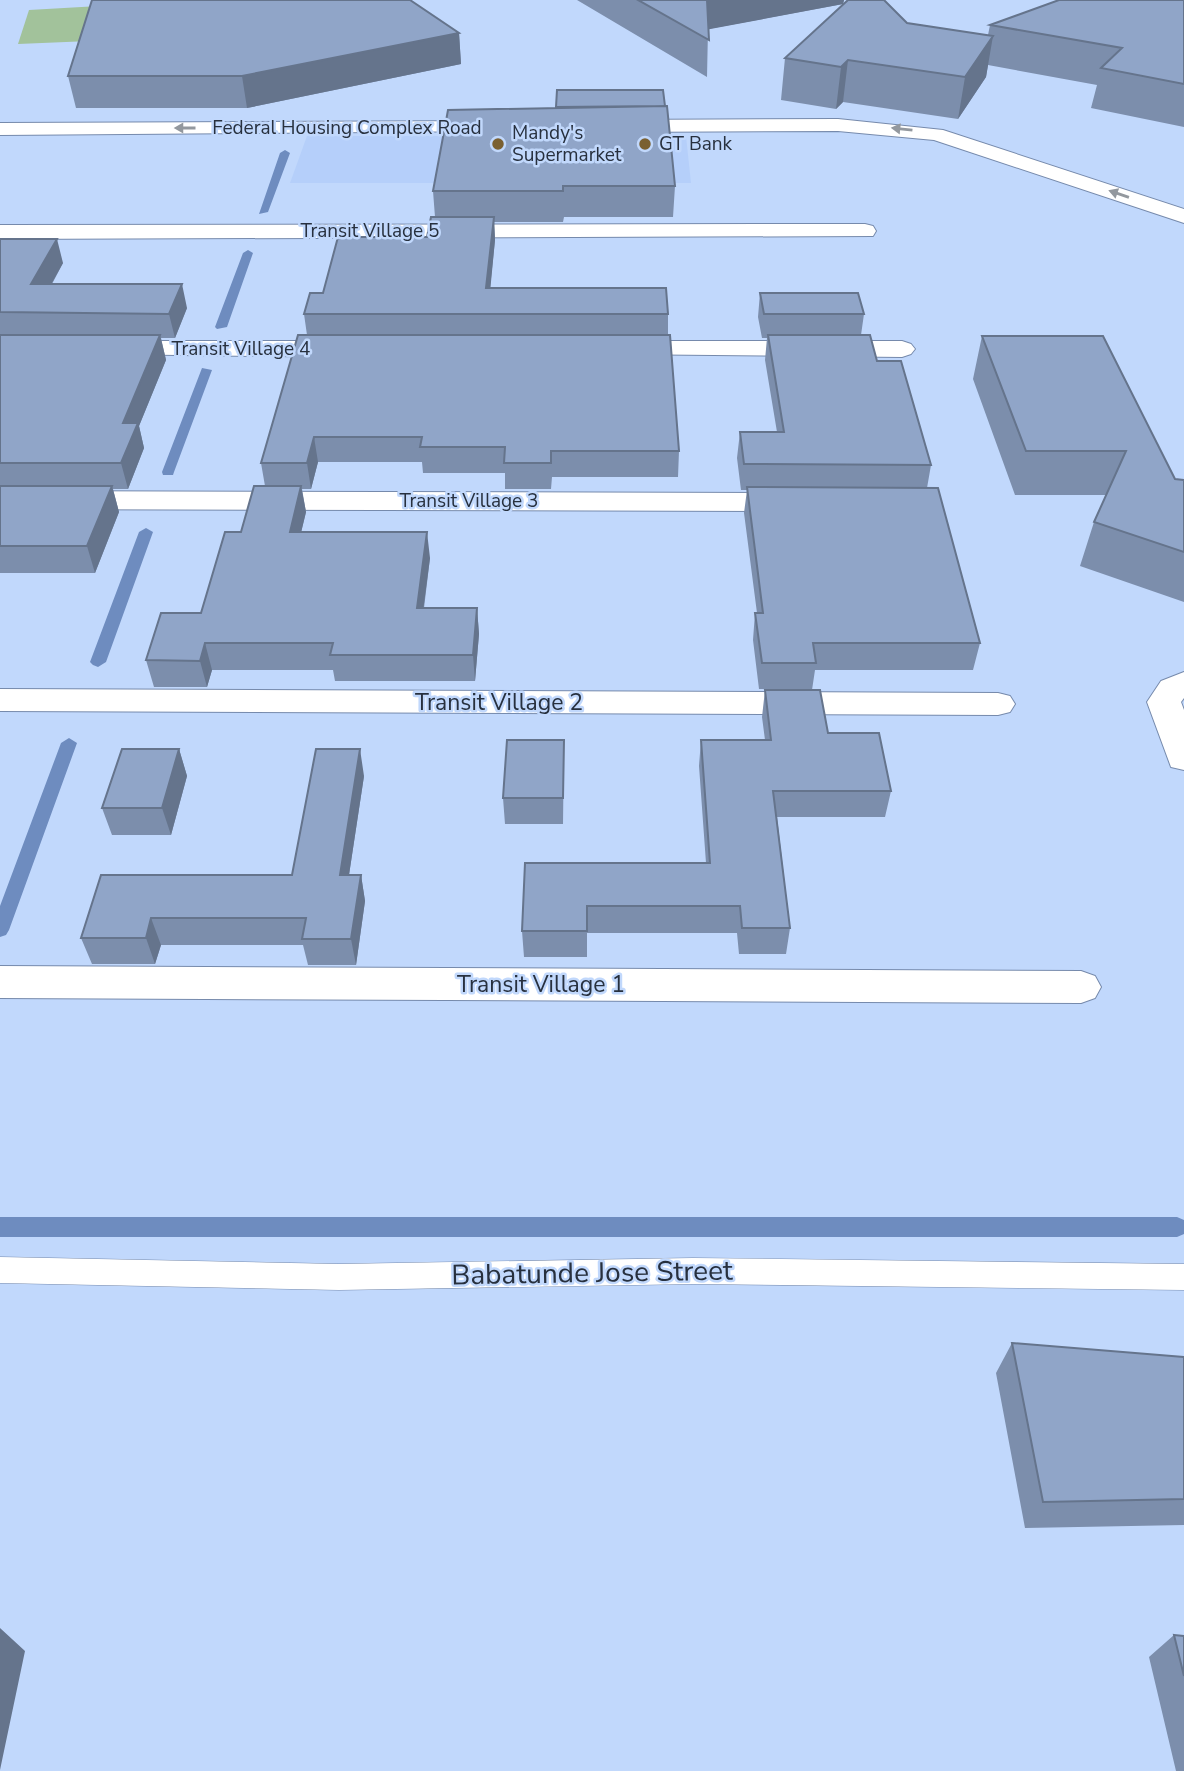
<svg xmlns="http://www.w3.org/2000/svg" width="1184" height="1771" font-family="'Nunito Sans',sans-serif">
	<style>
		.built { fill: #b5cffa }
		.green { fill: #a2c29b }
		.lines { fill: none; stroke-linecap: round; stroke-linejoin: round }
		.stream { fill: #6e8cbf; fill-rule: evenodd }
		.lane-casing { stroke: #768aac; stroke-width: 1 }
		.street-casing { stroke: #768aac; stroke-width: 2 }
		.lane { fill: #fff; fill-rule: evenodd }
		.street { fill: #fff; fill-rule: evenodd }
		.wall { fill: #7c8eac }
		.shaded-wall { fill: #65748c }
		.building { fill: #90a5c8; stroke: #65748c; stroke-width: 2 }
		.oneway { fill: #93989e }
		.poi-dot { fill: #7a6031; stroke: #c1d8fc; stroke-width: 2.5 }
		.labels { text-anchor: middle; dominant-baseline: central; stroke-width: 5; stroke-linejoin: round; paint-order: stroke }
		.far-street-label { font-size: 19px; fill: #27303e; stroke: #c1d8fc }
		.far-poi-label { font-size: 19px; fill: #27303e; stroke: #c1d8fc; text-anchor: start }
		.street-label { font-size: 23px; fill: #27303e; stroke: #c1d8fc }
		.near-street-label { font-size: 28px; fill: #27303e; stroke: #c1d8fc }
	</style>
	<rect width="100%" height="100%" fill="#c1d8fc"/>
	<path class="built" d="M 307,136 L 686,136 L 691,183 L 290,183 Z"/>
	<path class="green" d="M 99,6 L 90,41 L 18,44 L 29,10 Z"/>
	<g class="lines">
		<path class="stream" d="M 285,150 L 290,153 L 268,212 L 259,214 L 280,153 Z
			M 248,250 L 253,253 L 227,327 L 217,329 L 215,327 L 243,253 Z
			M 202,368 L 212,370 L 174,472 L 173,475 L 163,475 L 162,472 Z
			M 146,528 L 153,532 L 106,662 L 98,667 L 93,665 L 90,662 L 139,532 Z
			M 69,738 L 77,743 L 9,930 L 6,935 L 0,937 L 0,906 L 61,743 Z
			M 0,1217 L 1177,1217 L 1184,1220 L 1184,1234 L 1177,1237 L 0,1237 Z"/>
		<defs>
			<path id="lane" d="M 0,1257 L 339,1264 L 693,1258 L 1184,1264 L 1184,1290 L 693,1284 L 339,1290 L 0,1283 Z"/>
			<path id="street" d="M 838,119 L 943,130 L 1184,209 L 1184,223 L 934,140 L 838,131 L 615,132 L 605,126 L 615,120 Z
				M 496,121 L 506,127 L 503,131 L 0,135 L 0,123 Z
				M 865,224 L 873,226 L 876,231 L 873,236 L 0,239 L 0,225 Z
				M 110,341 L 347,341 L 356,344 L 360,349 L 356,354 L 347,357 L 101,354 L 97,349 L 101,344 Z
				M 621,341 L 902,341 L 911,344 L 915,349 L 911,354 L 902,357 L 612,354 L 608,349 L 612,344 Z
				M 0,491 L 796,493 L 806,496 L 811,502 L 806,508 L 796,511 L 0,509 Z
				M 1184,672 L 1184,698 L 1181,702 L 1184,710 L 1184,770 L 1171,767 L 1147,702 L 1161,681 Z
				M 0,689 L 998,693 L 1010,696 L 1015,704 L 1010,712 L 998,715 L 0,711 Z
				M 0,966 L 1081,971 L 1095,976 L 1101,987 L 1095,998 L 1081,1003 L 0,998 Z"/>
		</defs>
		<use href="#lane" class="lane-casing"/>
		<use href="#street" class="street-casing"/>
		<use href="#lane" class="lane"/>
		<use href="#street" class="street"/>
	</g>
	<path class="wall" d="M 577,0 L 844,0 L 843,4 L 708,29 L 707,77 Z
		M 1184,0 L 1184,127 L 1091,108 L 1097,85 L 988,65 L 986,77 L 958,119 L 843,102 L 836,109 L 781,100 L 785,58 L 907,23 L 988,35 L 990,25 Z
		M 459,33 L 461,64 L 247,108 L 76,108 L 68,76 Z
		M 448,110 L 675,186 L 673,217 L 564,217 L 563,222 L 494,222 L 495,240 L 490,288 L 668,314 L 668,335 L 679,451 L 678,477 L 552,477 L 551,489 L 505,489 L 505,473 L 423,473 L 422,462 L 318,462 L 311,489 L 302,489 L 306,512 L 301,532 L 430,558 L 424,608 L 477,608 L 479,634 L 475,681 L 335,681 L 333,670 L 212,670 L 207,687 L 154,687 L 146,660 L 201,613 L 241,532 L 265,486 L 261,463 L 307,335 L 304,314 L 427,237 L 435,217 L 433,191 Z
		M 0,239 L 63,263 L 52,284 L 187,308 L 175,338 L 161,338 L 166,360 L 139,426 L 144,448 L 128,489 L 113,489 L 119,512 L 95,573 L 0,573 Z
		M 760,293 L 864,314 L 861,335 L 877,361 L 931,465 L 927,488 L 980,643 L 973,670 L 815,670 L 812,690 L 759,689 L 753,640 L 755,613 L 757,613 L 744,513 L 747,490 L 741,490 L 737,458 L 740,432 L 777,432 L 765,360 L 767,338 L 762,338 L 758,317 Z
		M 982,336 L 1175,479 L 1184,480 L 1184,602 L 1080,566 L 1094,522 L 1106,495 L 1015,495 L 973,379 Z
		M 765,690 L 828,733 L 891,791 L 885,817 L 777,817 L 790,928 L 786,954 L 739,954 L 737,933 L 587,933 L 587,957 L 524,957 L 522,931 L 525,863 L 706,863 L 699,766 L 701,740 L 765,740 L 762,717 Z
		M 564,740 L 563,824 L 505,824 L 503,798 Z
		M 179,749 L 187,776 L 171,835 L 112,835 L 102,808 Z
		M 364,776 L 349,875 L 361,875 L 365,901 L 356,965 L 308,965 L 303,945 L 161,945 L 155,964 L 92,964 L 81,938 L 292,875 Z
		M 1012,1343 L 1184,1357 L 1184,1525 L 1025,1528 L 996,1373 Z
		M 1174,1635 L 1184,1636 L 1184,1771 L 1176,1771 L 1149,1657 Z"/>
	<path class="shaded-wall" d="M 706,0 L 844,0 L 843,4 L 705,30 Z
		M 459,33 L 461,64 L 247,108 L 242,76 Z
		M 993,36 L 986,77 L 958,119 L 965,77 Z
		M 848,60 L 843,102 L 836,109 L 841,67 Z
		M 494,217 L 495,240 L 488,313 L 486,288 Z
		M 57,239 L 63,263 L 38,308 L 31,284 Z
		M 182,284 L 187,308 L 175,338 L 169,314 Z
		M 160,335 L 166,360 L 139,426 L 144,448 L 128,489 L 121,463 L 123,423 Z
		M 314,437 L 318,462 L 311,489 L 307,463 Z
		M 112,486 L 119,512 L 95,573 L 87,546 Z
		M 301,486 L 306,512 L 295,558 L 290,532 Z
		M 427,532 L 430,558 L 420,634 L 417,608 Z
		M 477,608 L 479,634 L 475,681 L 473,655 Z
		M 205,643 L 212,670 L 207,687 L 200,661 Z
		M 179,749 L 187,776 L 171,835 L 162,808 Z
		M 360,749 L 364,776 L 345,901 L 340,875 Z
		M 361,875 L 365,901 L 356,965 L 351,939 Z
		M 151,918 L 161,945 L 155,964 L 146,938 Z
		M 0,1628 L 25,1651 L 0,1770 Z"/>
	<path class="building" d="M 92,0 L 410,0 L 459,33 L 242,76 L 68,76 Z
		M 638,0 L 707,0 L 709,40 Z
		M 848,0 L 884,0 L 907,23 L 993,36 L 965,77 L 848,60 L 841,67 L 785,58 Z
		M 1059,0 L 1184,0 L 1184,84 L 1101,68 L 1122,48 L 990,25 Z
		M 557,90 L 663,90 L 665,106 L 556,107 Z
		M 667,106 L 675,186 L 563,186 L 563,191 L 433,191 L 448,110 Z
		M 431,217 L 494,217 L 486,288 L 666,288 L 668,314 L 304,314 L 310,293 L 323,293 L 338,237 L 427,237 Z
		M 0,239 L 57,239 L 31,284 L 182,284 L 169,314 L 0,312 Z
		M 760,293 L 858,293 L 864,314 L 764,314 Z
		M 0,335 L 160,335 L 123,423 L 138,423 L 121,463 L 0,463 Z
		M 298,335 L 670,335 L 679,451 L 551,451 L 551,463 L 504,463 L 505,447 L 420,447 L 422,437 L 314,437 L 307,463 L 261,463 Z
		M 768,335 L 870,335 L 877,361 L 901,361 L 931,465 L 744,464 L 740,432 L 784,432 Z
		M 982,336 L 1103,336 L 1175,479 L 1184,480 L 1184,552 L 1094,522 L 1126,451 L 1026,451 Z
		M 0,486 L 112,486 L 87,546 L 0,546 Z
		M 254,486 L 301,486 L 290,532 L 427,532 L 417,608 L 477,608 L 473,655 L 330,655 L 333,643 L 205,643 L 200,661 L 146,660 L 161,613 L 201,613 L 225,532 L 241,532 Z
		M 747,487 L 938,488 L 980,643 L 813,643 L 816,663 L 762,663 L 755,613 L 763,613 Z
		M 765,690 L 820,690 L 828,733 L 879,733 L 891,791 L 773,791 L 790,928 L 742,928 L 740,906 L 587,906 L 587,931 L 522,931 L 525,863 L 710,863 L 701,740 L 771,740 Z
		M 507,740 L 564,740 L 563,798 L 503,798 Z
		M 122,749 L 179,749 L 162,808 L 102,808 Z
		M 316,749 L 360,749 L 340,875 L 361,875 L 351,939 L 302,939 L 306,918 L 151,918 L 146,938 L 81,938 L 101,875 L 292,875 Z
		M 1012,1343 L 1184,1357 L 1184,1499 L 1043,1502 Z
		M 1174,1635 L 1184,1636 L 1184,1676 Z"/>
	<defs><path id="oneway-solid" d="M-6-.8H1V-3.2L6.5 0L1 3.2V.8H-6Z" transform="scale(1.75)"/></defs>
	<g class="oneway">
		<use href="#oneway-solid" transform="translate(185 128) rotate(180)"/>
		<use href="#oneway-solid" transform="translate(902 129) rotate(-174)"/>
		<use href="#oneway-solid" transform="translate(1119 194) rotate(-161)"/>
	</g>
	<g class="poi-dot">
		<circle cx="498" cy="144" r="7"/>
		<circle cx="645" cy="144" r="7"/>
	</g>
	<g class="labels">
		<g class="far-street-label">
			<text x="347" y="128">Federal Housing Complex Road</text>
			<text x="370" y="231">Transit Village 5</text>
			<text x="241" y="349">Transit Village 4</text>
			<text x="469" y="501">Transit Village 3</text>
		</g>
		<g class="far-poi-label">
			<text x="512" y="133">Mandy's<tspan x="512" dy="22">Supermarket</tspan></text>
			<text x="659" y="144">GT Bank</text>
		</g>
		<g class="street-label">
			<text x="499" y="702">Transit Village 2</text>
			<text x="541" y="984">Transit Village 1</text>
		</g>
		<g class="near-street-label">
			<text transform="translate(592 1273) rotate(-1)">Babatunde Jose Street</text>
		</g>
	</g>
</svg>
